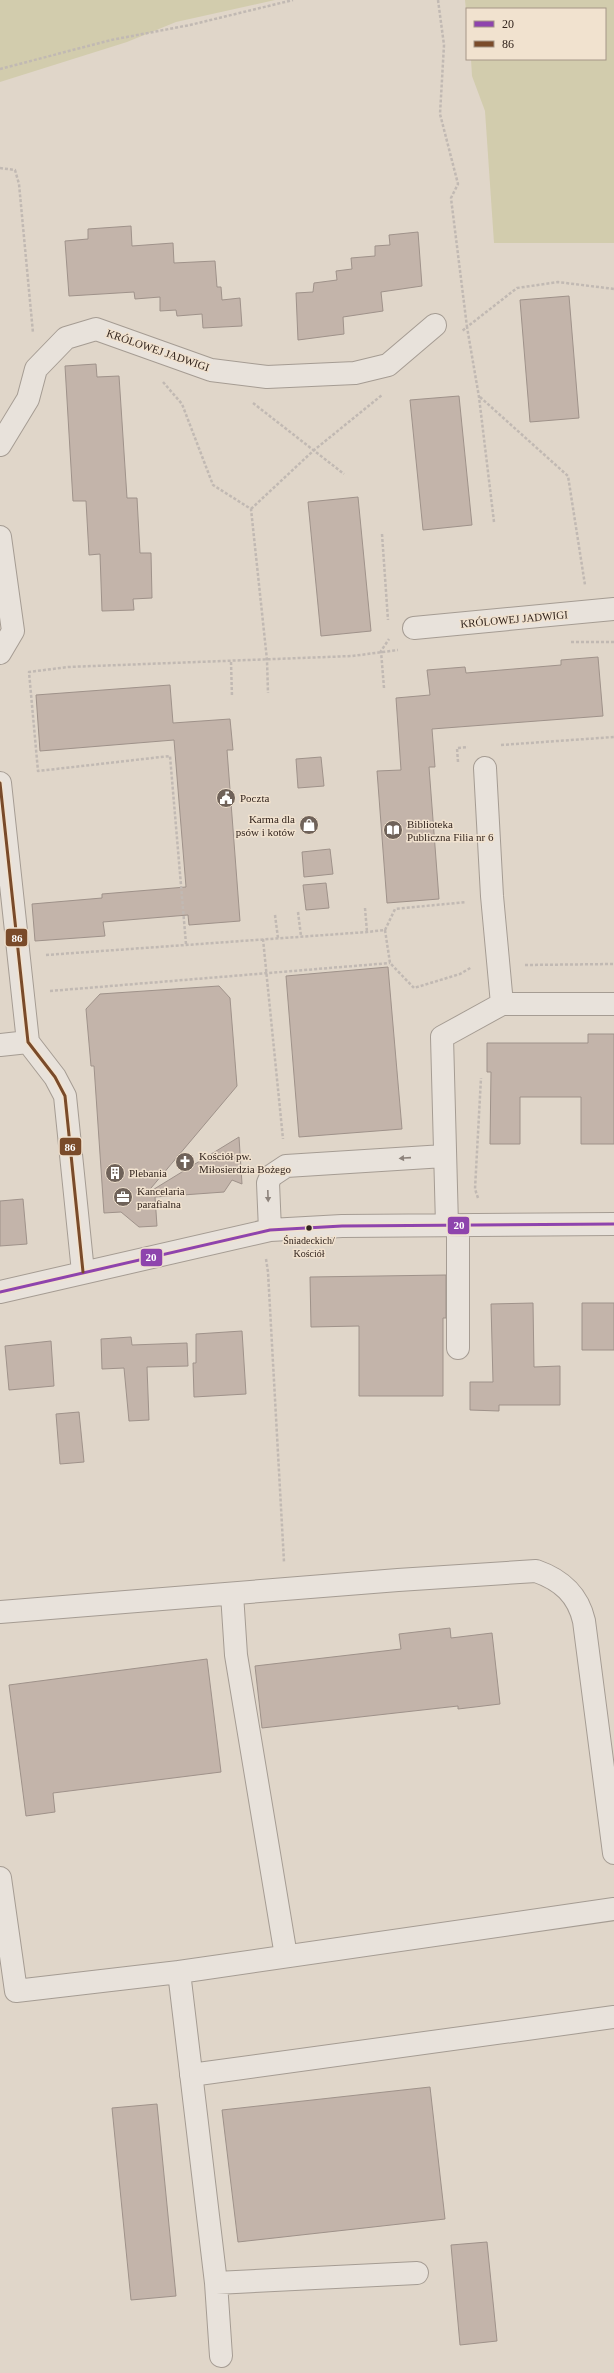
<svg xmlns="http://www.w3.org/2000/svg" width="614" height="2373" font-family="Georgia,serif">
	<style>
		.green { fill: #d2ccad }
		.building { fill: #c3b4aa; stroke: #9f928a }
		.lines { fill: none; stroke-linecap: round; stroke-linejoin: round }
		.minor-casing { stroke: #a59c93; stroke-width: 24 }
		.path { stroke: #c1b9b3; stroke-width: 2.5; stroke-dasharray: 3 2; stroke-linecap: butt }
		.minor { stroke: #e8e2db; stroke-width: 22 }
		.bus-1-casing { stroke: #f1e2cf; stroke-width: 6 }
		.bus-2-casing { stroke: #f1e2cf; stroke-width: 6 }
		.bus-1 { stroke: #8e44ad; stroke-width: 3 }
		.bus-2 { stroke: #7a4b2a; stroke-width: 3 }
		.oneway { fill: #8d837c }
		.bus-dot { fill: #32241d; stroke: #f1e2cf; stroke-width: 1.5 }
		.labels { text-anchor: middle; dominant-baseline: central; stroke-width: 3; stroke-linejoin: round; paint-order: stroke }
		.bus-label { font-size: 10px; fill: #32241d; stroke: #f1e2cf }
		.street-label { font-size: 11px; fill: #32241d; stroke: #f1e2cf }
		.poi-label { font-size: 11px; fill: #32241d; stroke: #f1e2cf; text-anchor: start }
		.line-badge { stroke: #f1e2cf; stroke-width: 1.5 }
		.badge-label { font-size: 11px; text-anchor: middle; font-weight: bold; fill: #fff }
	</style>
	<rect width="100%" height="100%" fill="#e0d6c9"/>
	<path class="green" d="M 0,0 L 275,0 L 176,22 L 127,42 L 0,82 Z
		M 465,0 L 614,0 L 614,243 L 494,243 L 485,111 L 472,76 L 471,59 L 605,59 L 605,9 L 467,9 L 467,21 Z"/>
	<path class="building" d="M 131,226 L 132,246 L 173,243 L 174,263 L 215,261 L 217,287 L 221,287 L 222,300 L 240,298 L 242,326 L 203,328 L 202,314 L 177,316 L 176,310 L 160,311 L 160,297 L 135,299 L 134,292 L 69,296 L 65,241 L 88,239 L 88,229 Z
		M 418,232 L 422,286 L 381,292 L 383,311 L 343,317 L 344,334 L 298,340 L 296,293 L 313,292 L 314,283 L 337,280 L 336,271 L 352,269 L 351,258 L 375,256 L 375,246 L 390,245 L 389,235 Z
		M 569,296 L 579,418 L 530,422 L 520,300 Z
		M 96,364 L 97,377 L 119,376 L 127,498 L 137,498 L 140,553 L 151,553 L 152,598 L 133,599 L 134,610 L 102,611 L 100,554 L 89,555 L 86,501 L 73,501 L 65,366 Z
		M 459,396 L 472,525 L 423,530 L 410,400 Z
		M 358,497 L 371,631 L 321,636 L 308,502 Z
		M 598,657 L 603,716 L 432,729 L 435,767 L 429,767 L 439,899 L 387,903 L 377,771 L 401,770 L 396,698 L 430,695 L 427,670 L 465,667 L 466,673 L 561,665 L 561,660 Z
		M 170,685 L 173,723 L 230,719 L 233,750 L 227,750 L 240,921 L 189,925 L 188,915 L 103,922 L 105,936 L 35,941 L 32,904 L 102,898 L 102,894 L 186,887 L 174,740 L 40,751 L 36,695 Z
		M 321,757 L 324,786 L 298,788 L 296,759 Z
		M 330,849 L 333,874 L 304,877 L 302,852 Z
		M 326,883 L 329,908 L 306,910 L 303,885 Z
		M 388,967 L 402,1129 L 299,1137 L 286,976 Z
		M 219,986 L 230,998 L 237,1086 L 146,1194 L 239,1137 L 242,1184 L 232,1180 L 224,1192 L 155,1197 L 157,1226 L 139,1227 L 121,1212 L 104,1213 L 94,1066 L 91,1066 L 86,1009 L 100,994 Z
		M 588,1034 L 614,1034 L 614,1144 L 581,1144 L 581,1097 L 520,1097 L 520,1144 L 490,1144 L 491,1072 L 487,1072 L 487,1043 L 588,1043 Z
		M 23,1199 L 27,1244 L 0,1246 L 0,1201 Z
		M 446,1275 L 446,1318 L 443,1318 L 443,1396 L 359,1396 L 359,1326 L 311,1327 L 310,1277 Z
		M 533,1303 L 534,1367 L 560,1366 L 560,1405 L 499,1405 L 499,1411 L 470,1410 L 470,1382 L 493,1382 L 491,1304 Z
		M 582,1303 L 614,1303 L 614,1350 L 582,1350 Z
		M 242,1331 L 246,1394 L 194,1397 L 193,1363 L 196,1363 L 196,1334 Z
		M 131,1337 L 132,1345 L 187,1343 L 188,1366 L 147,1367 L 149,1420 L 129,1421 L 124,1368 L 102,1369 L 101,1339 Z
		M 51,1341 L 54,1386 L 9,1390 L 5,1346 Z
		M 79,1412 L 84,1462 L 60,1464 L 56,1414 Z
		M 450,1628 L 451,1638 L 492,1633 L 500,1704 L 458,1709 L 458,1706 L 262,1728 L 255,1666 L 401,1649 L 399,1634 Z
		M 207,1659 L 221,1772 L 53,1793 L 55,1812 L 26,1816 L 9,1685 Z
		M 430,2087 L 445,2219 L 238,2242 L 222,2110 Z
		M 157,2104 L 176,2296 L 131,2300 L 112,2108 Z
		M 487,2242 L 497,2341 L 460,2345 L 451,2245 Z"/>
	<g class="lines">
		<defs>
			<path id="minor" d="M 0,445 L 28,399 L 36,369 L 66,338 L 96,329 L 211,370 L 267,377 L 355,373 L 388,365 L 435,325
				M 0,537 L 13,631 L 0,653
				M 414,628 L 614,609
				M 485,768 L 492,896 L 502,1004
				M 0,783 L 28,1042 L 55,1077 L 65,1096 L 83,1272
				M 0,1045 L 28,1042
				M 447,1225 L 442,1037 L 502,1004 L 614,1004
				M 458,1225 L 458,1348
				M 270,1230 L 268,1183 L 271,1176 L 286,1166 L 444,1156
				M 0,1292 L 270,1230 L 342,1226 L 614,1224
				M 232,1594 L 236,1655 L 286,1956
				M 0,1612 L 398,1580 L 536,1571 C 562,1580 578,1595 584,1621 L 614,1853
				M 0,1878 L 16,1991 L 179,1972 L 216,2283 L 221,2356
				M 179,1972 L 614,1909
				M 191,2075 L 614,2017
				M 216,2283 L 417,2273"/>
		</defs>
		<use href="#minor" class="minor-casing"/>
		<path class="path" d="M 438,0 L 444,45 L 440,114 L 458,184 L 451,198 L 467,327 L 462,331
			M 0,69 L 111,40 L 190,25 L 293,0
			M 0,168 L 15,170 L 19,184 L 33,333
			M 163,382 L 182,404 L 213,485 L 251,509 L 267,660 L 268,693
			M 480,397 L 568,476 L 585,585
			M 253,403 L 344,474
			M 251,509 L 313,451 L 382,395
			M 494,522 L 479,397 L 467,327 L 517,288 L 558,282 L 614,289
			M 382,534 L 388,620
			M 571,642 L 614,642
			M 231,662 L 232,697
			M 384,688 L 381,651 L 389,639
			M 501,745 L 614,737
			M 458,762 L 457,748 L 468,747
			M 365,908 L 367,932
			M 298,912 L 301,936
			M 275,915 L 278,938
			M 385,930 L 390,963 L 414,988 L 460,974 L 472,967
			M 263,939 L 283,1139
			M 186,944 L 170,756 L 38,771 L 29,672 L 68,667 L 352,656 L 398,650
			M 46,955 L 367,932 L 385,930 L 395,909 L 466,902
			M 525,965 L 614,964
			M 50,991 L 390,963
			M 478,1198 L 475,1189 L 481,1078
			M 266,1259 L 268,1272 L 284,1562"/>
		<use href="#minor" class="minor"/>
		<defs>
			<path id="bus-1" d="M 0,1292 L 270,1230 L 342,1226 L 614,1224"/>
			<path id="bus-2" d="M 0,783 L 28,1042 L 55,1077 L 65,1096 L 83,1272"/>
		</defs>
		<use href="#bus-1" class="bus-1-casing"/>
		<use href="#bus-2" class="bus-2-casing"/>
		<use href="#bus-1" class="bus-1"/>
		<use href="#bus-2" class="bus-2"/>
	</g>
	<defs><path id="oneway-solid" d="M-6-.8H1V-3.2L6.5 0L1 3.2V.8H-6Z"/></defs>
	<g class="oneway">
		<use href="#oneway-solid" transform="translate(405 1158) rotate(176)"/>
		<use href="#oneway-solid" transform="translate(268 1196) rotate(88)"/>
	</g>
	<defs>
		<symbol id="civic-disc" viewBox="-11 -11 22 22"><circle r="9.5" fill="#6f6259" stroke="#f1e2cf"/><path d="M-.6-6.5H3V-4.5H.6V-3L4-1V1h2V6H-6V1h2V-1L-.6-3ZM-1.2 2.5V6h2.4V2.5Z" fill="#fff"/></symbol>
		<symbol id="shop-disc" viewBox="-11 -11 22 22"><circle r="9.5" fill="#6f6259" stroke="#f1e2cf"/><path d="M-5-2.5h2.3a2.7 3.5 0 0 1 5.4 0H5L5.5 6h-11ZM-1.5-2.5h3a1.5 2.3 0 0 0-3 0Z" fill="#fff"/></symbol>
		<symbol id="library-disc" viewBox="-11 -11 22 22"><circle r="9.5" fill="#6f6259" stroke="#f1e2cf"/><path d="M-6-4Q-3-5.5-.7-3.5V5Q-3 3-6 4ZM6-4Q3-5.5 .7-3.5V5Q3 3 6 4Z" fill="#fff"/></symbol>
		<symbol id="church-disc" viewBox="-11 -11 22 22"><circle r="9.5" fill="#6f6259" stroke="#f1e2cf"/><path d="M-1.2-6h2.4v3.5h3.3v2.4h-3.3V6h-2.4V-.1h-3.3v-2.4h3.3Z" fill="#fff"/></symbol>
		<symbol id="building-disc" viewBox="-11 -11 22 22"><circle r="9.5" fill="#6f6259" stroke="#f1e2cf"/><path d="M-4-6H4V6H1V3H-1V6H-4ZM-2.5-4.3h1.7v1.8h-1.7ZM.8-4.3h1.7v1.8H.8ZM-2.5-1h1.7V.8h-1.7ZM.8-1h1.7V.8H.8Z" fill="#fff"/></symbol>
		<symbol id="office-disc" viewBox="-11 -11 22 22"><circle r="9.5" fill="#6f6259" stroke="#f1e2cf"/><path d="M-6-3h4V-5.5h4V-3h4V5H-6ZM-1-4.5V-3h2v-1.5ZM-6 0V1H6V0Z" fill="#fff"/></symbol>
	</defs>
	<g fill-rule="evenodd">
		<use href="#civic-disc" x="215" y="787" width="22" height="22"/>
		<use href="#shop-disc" x="298" y="814" width="22" height="22"/>
		<use href="#library-disc" x="382" y="819" width="22" height="22"/>
		<use href="#church-disc" x="174" y="1151" width="22" height="22"/>
		<use href="#building-disc" x="104" y="1162" width="22" height="22"/>
		<use href="#office-disc" x="112" y="1186" width="22" height="22"/>
	</g>
	<circle class="bus-dot" cx="309" cy="1228" r="3.5"/>
	<g class="labels">
		<g class="bus-label">
			<text x="309" y="1240">Śniadeckich/<tspan x="309" dy="13">Kościół</tspan></text>
		</g>
		<g class="street-label">
			<text transform="translate(158 350) rotate(19)">KRÓLOWEJ JADWIGI</text>
			<text transform="translate(514 619) rotate(-5)">KRÓLOWEJ JADWIGI</text>
		</g>
		<g class="poi-label">
			<text x="240" y="798">Poczta</text>
			<text x="295" y="819" text-anchor="end">Karma dla<tspan x="295" dy="13">psów i kotów</tspan></text>
			<text x="407" y="824">Biblioteka<tspan x="407" dy="13">Publiczna Filia nr 6</tspan></text>
			<text x="199" y="1156">Kościół pw.<tspan x="199" dy="13">Miłosierdzia Bożego</tspan></text>
			<text x="129" y="1173">Plebania</text>
			<text x="137" y="1191">Kancelaria<tspan x="137" dy="13">parafialna</tspan></text>
		</g>
	</g>
	<g class="line-badge">
		<rect x="5" y="928" width="23" height="19" rx="4" fill="#7a4b2a"/>
		<rect x="59" y="1137" width="23" height="19" rx="4" fill="#7a4b2a"/>
		<rect x="447" y="1216" width="23" height="19" rx="4" fill="#8e44ad"/>
		<rect x="140" y="1248" width="23" height="19" rx="4" fill="#8e44ad"/>
	</g>
	<g class="badge-label">
		<text x="17" y="942">86</text>
		<text x="70" y="1151">86</text>
		<text x="459" y="1229">20</text>
		<text x="151" y="1261">20</text>
	</g>
	<rect x="466" y="8" width="140" height="52" fill="#f1e2cf" stroke="#a59688"/>
	<rect x="474" y="21" width="20" height="6" fill="#8e44ad" stroke="#a59688"/>
	<text x="502" y="28" font-size="12" fill="#32241d">20</text>
	<rect x="474" y="41" width="20" height="6" fill="#7a4b2a" stroke="#a59688"/>
	<text x="502" y="48" font-size="12" fill="#32241d">86</text>
</svg>
